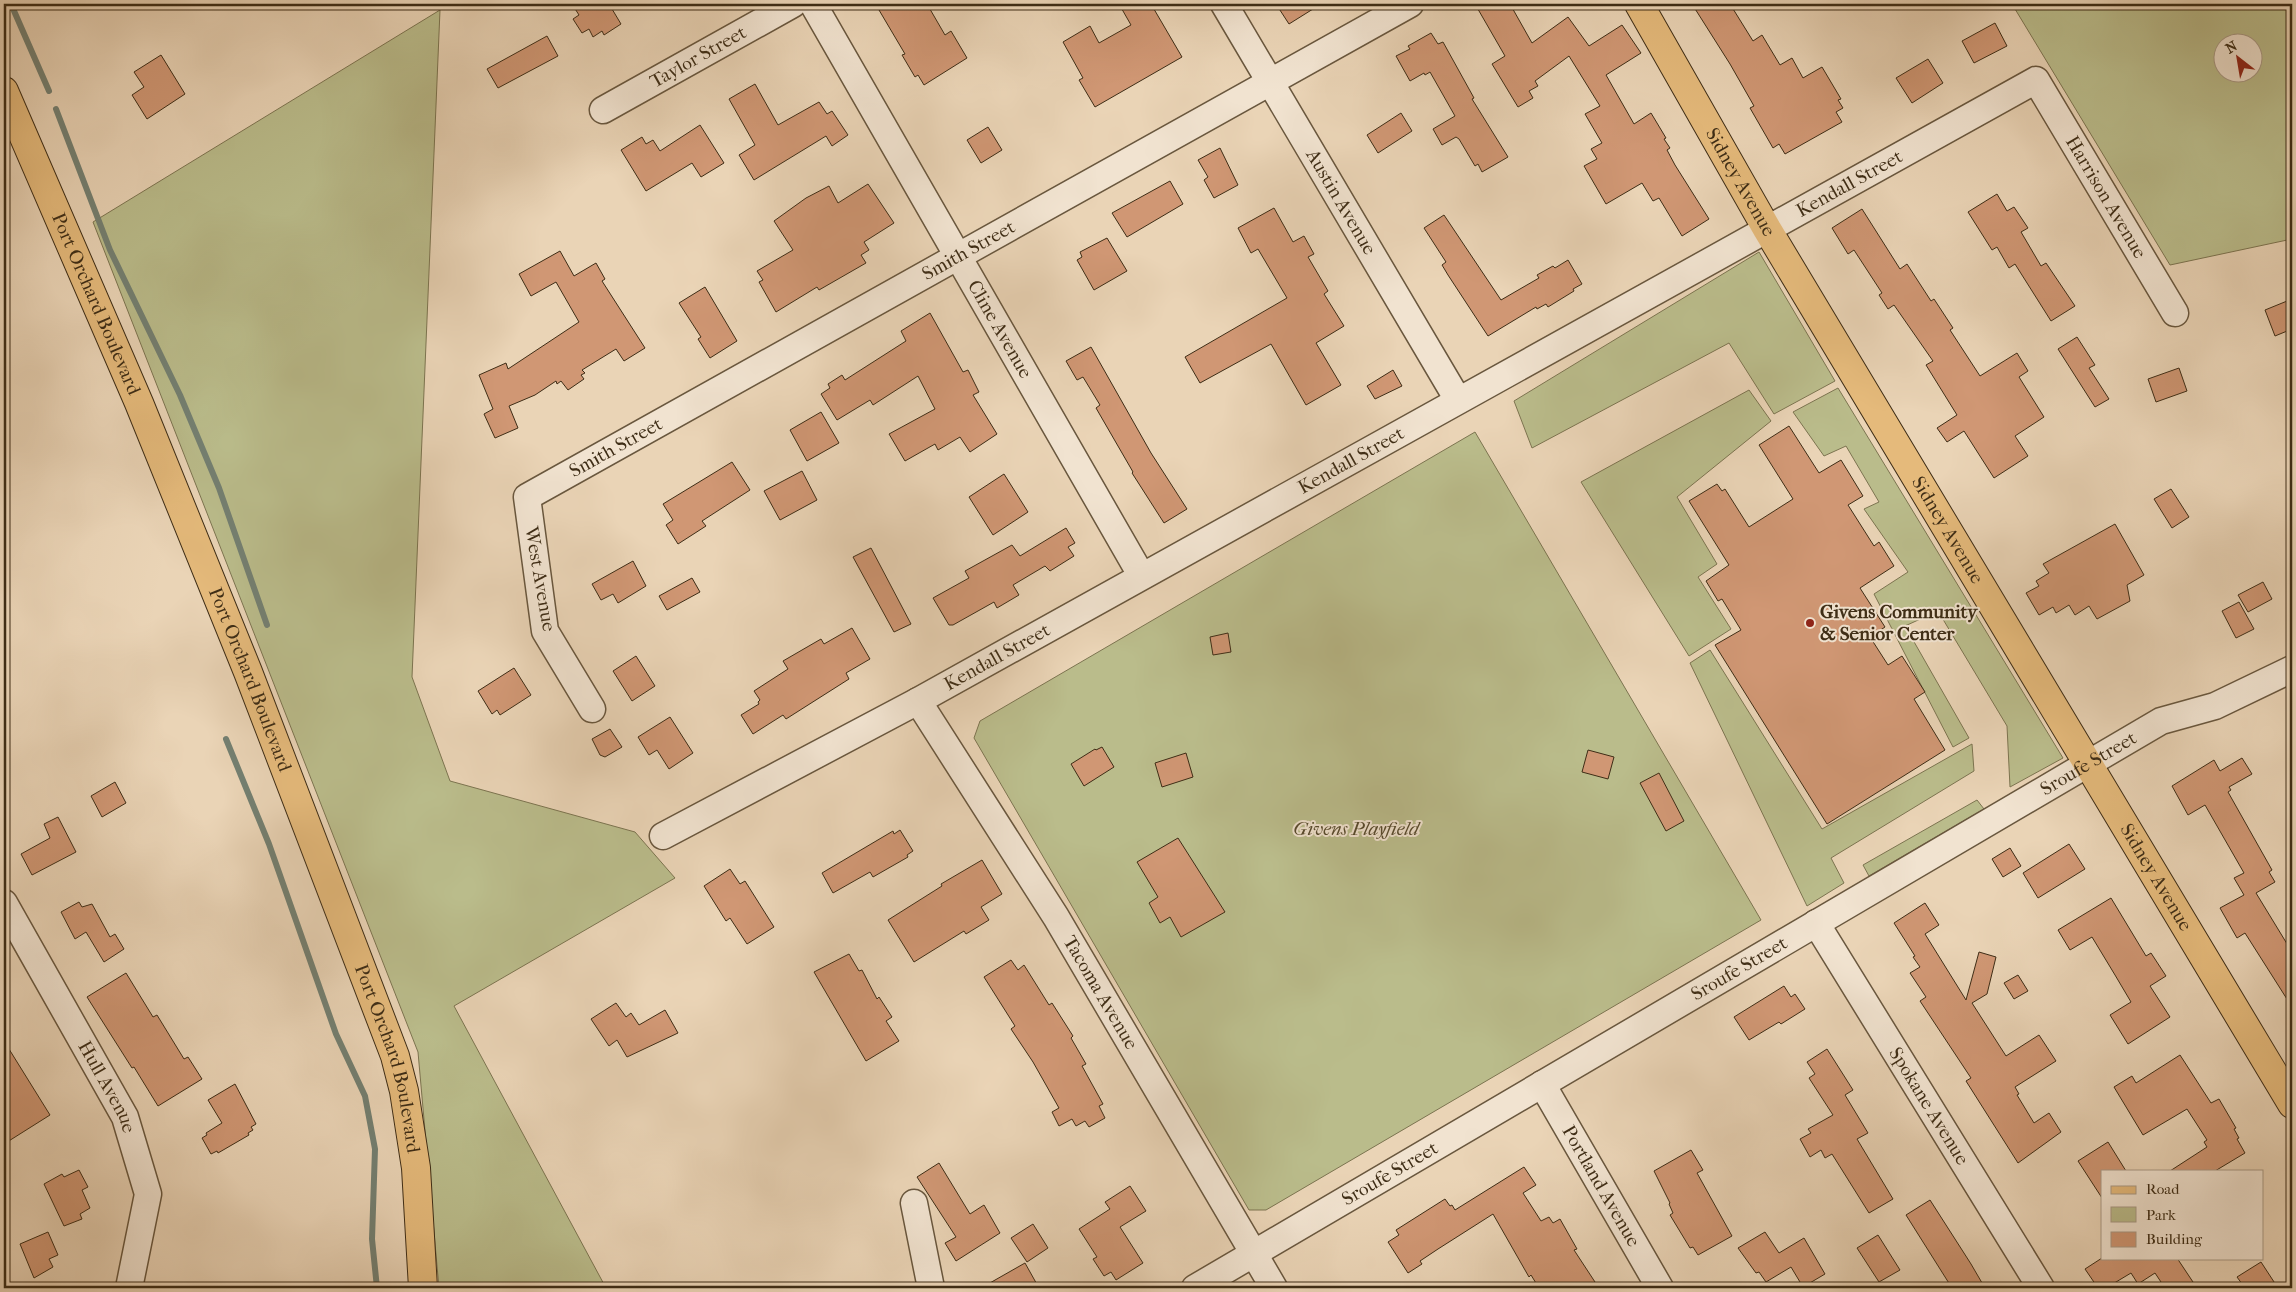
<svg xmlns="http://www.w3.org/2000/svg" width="2296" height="1292" font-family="'IM FELL French Canon',serif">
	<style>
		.green { fill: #babc8b; stroke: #7c7450; fill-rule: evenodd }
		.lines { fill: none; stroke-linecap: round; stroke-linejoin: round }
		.stream { stroke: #748072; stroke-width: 6 }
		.building { fill: #d09774; stroke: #3e2d16 }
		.minor-casing { stroke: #69573e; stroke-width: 29 }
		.major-casing { stroke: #3e2d16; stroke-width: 30 }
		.minor { stroke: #f1e3d0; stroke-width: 26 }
		.major { stroke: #e5ba7b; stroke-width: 28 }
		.poi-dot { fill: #8f2418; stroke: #f1e3d0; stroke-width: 2 }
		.labels { text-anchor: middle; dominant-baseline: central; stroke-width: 4; stroke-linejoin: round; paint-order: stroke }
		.street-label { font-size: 19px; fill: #3e2d16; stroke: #f1e3d0 }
		.poi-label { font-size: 19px; font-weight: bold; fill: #3e2d16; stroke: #f1e3d0; text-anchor: start }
		.park-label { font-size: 19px; font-style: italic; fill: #574a2d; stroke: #f1e3d0 }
	</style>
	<rect width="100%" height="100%" fill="#ead4b6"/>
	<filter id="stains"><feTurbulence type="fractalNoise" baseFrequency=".004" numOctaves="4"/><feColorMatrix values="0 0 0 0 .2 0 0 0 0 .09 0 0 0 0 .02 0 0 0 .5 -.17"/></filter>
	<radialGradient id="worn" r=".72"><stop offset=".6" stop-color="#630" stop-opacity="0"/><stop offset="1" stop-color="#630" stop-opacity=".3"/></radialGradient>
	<path class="green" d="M 2012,4 L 2292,4 L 2292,239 L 2170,265 ZM 2224,42 L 2254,42 L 2254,72 L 2224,72 Z
		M 440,10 L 412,677 L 450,781 L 635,832 L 675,878 L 454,1006 L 606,1288 L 439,1288 L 418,1052 L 93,222 Z
		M 1759,252 L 1835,381 L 1774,414 L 1729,343 L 1532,448 L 1514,401 Z
		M 1838,388 L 2063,758 L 2010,787 L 2007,726 L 1938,611 L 1905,626 L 1969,738 L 1953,747 L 1874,594 L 1908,572 L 1864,509 L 1879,502 L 1846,446 L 1824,456 L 1793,412 Z
		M 1749,390 L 1771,421 L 1677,497 L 1717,564 L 1698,577 L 1731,629 L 1689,656 L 1581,482 Z
		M 1475,432 L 1761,920 L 1266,1210 L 1249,1210 L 974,738 L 980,721 Z
		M 1710,650 L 1822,829 L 1972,744 L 1974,771 L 1831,858 L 1844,883 L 1807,906 L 1690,663 Z
		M 1977,800 L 1984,809 L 1869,876 L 1863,865 Z"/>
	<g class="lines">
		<path class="stream" d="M 11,4 L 49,91
			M 56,109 L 110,250 L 180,395 L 219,488 L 267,625
			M 226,739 L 269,844 L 336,1034 L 365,1096 L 375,1149 L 372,1239 L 377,1288"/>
	</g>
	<path class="building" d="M 572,4 L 609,4 L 621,24 L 604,35 L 602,31 L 593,37 L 589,29 L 582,33 L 573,19 L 579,15 Z
		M 890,4 L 927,4 L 945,35 L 951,31 L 967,58 L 924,85 L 918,75 L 915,77 L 902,55 L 905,54 L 879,10 Z
		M 1119,4 L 1151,4 L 1182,57 L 1095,107 L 1079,80 L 1083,78 L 1063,42 L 1090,26 L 1099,43 L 1131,25 Z
		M 1276,4 L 1321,4 L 1289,24 Z
		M 1475,4 L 1510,4 L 1532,43 L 1568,17 L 1589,46 L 1622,25 L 1641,53 L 1606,75 L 1634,124 L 1651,113 L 1666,138 L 1664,139 L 1670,148 L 1667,150 L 1675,165 L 1709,219 L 1682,236 L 1659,198 L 1653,201 L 1642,183 L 1606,204 L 1584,166 L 1597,159 L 1591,149 L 1602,143 L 1585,114 L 1600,106 L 1569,56 L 1535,81 L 1538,86 L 1529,91 L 1533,98 L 1518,107 L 1492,64 L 1505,56 Z
		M 1692,4 L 1730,4 L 1753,41 L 1762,35 L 1780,65 L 1792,58 L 1803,78 L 1822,67 L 1841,99 L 1838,100 L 1843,108 L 1836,112 L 1842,122 L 1785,154 L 1779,144 L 1773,148 L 1750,108 L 1754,106 L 1730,64 Z
		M 1995,23 L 2007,46 L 1974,63 L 1962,41 Z
		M 1431,33 L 1438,44 L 1443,42 L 1474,98 L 1472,99 L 1508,157 L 1482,172 L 1478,164 L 1475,166 L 1459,139 L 1456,137 L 1442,145 L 1433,129 L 1455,116 L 1430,72 L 1425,75 L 1424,73 L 1410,81 L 1396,56 L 1410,49 L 1408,46 Z
		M 547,36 L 558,56 L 498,88 L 487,69 Z
		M 161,55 L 185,94 L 147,119 L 132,95 L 144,87 L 134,72 Z
		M 1928,59 L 1943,83 L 1912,103 L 1896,78 Z
		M 755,84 L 778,125 L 819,102 L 827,114 L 832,111 L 848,135 L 832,146 L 826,136 L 754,180 L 739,155 L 755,145 L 729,99 Z
		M 1401,113 L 1412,131 L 1378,153 L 1367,135 Z
		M 700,125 L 724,163 L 701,177 L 692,163 L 646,191 L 621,150 L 642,137 L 646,144 L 653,140 L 660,151 Z
		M 988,127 L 1002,150 L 981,163 L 967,140 Z
		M 1220,148 L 1238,185 L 1214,198 L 1204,180 L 1208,177 L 1198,160 Z
		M 1170,181 L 1183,204 L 1127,237 L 1112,213 Z
		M 868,184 L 894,223 L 864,242 L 869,250 L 861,255 L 866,263 L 819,290 L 817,287 L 776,312 L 759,282 L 763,280 L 757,271 L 793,250 L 774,221 L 806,198 L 829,186 L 838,203 Z
		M 1997,194 L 2007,211 L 2014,207 L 2028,228 L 2021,232 L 2041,266 L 2046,263 L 2075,306 L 2051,321 L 2015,264 L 2009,268 L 1997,247 L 1992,250 L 1968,212 Z
		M 1274,208 L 1293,242 L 1304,236 L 1314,254 L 1308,257 L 1328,291 L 1324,294 L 1344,326 L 1316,343 L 1341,385 L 1306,405 L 1271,344 L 1200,383 L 1185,357 L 1287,298 L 1258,249 L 1251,253 L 1238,228 Z
		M 1862,209 L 1900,269 L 1907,264 L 1931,301 L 1934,299 L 1953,328 L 1950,330 L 1980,376 L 2017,353 L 2028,371 L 2019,377 L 2044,417 L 2015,436 L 2028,456 L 1994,478 L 1964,431 L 1947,442 L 1937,428 L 1957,415 L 1926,365 L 1933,361 L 1894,305 L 1888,309 L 1879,295 L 1882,293 L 1854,250 L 1848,254 L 1832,228 Z
		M 1444,215 L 1501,300 L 1539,278 L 1537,275 L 1553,266 L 1555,268 L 1568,260 L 1582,284 L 1573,289 L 1574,291 L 1548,307 L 1546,304 L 1537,309 L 1536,307 L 1488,336 L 1448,275 L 1442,265 L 1446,262 L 1424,228 Z
		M 1107,238 L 1127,271 L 1094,290 L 1077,260 L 1082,257 L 1080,252 Z
		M 560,251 L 574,276 L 596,263 L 605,279 L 602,281 L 645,348 L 624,361 L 616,349 L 582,370 L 585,373 L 581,375 L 584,379 L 568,390 L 561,381 L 557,384 L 556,381 L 535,395 L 509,406 L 518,428 L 495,438 L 484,414 L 493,409 L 479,375 L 506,363 L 508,369 L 579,322 L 556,282 L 531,296 L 519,274 Z
		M 705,287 L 737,341 L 710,358 L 698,339 L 701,337 L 679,303 Z
		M 2292,299 L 2292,329 L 2275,336 L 2265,310 Z
		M 930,313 L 963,372 L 968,370 L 979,392 L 973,395 L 997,434 L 970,452 L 960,437 L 938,450 L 935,444 L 905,461 L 889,434 L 935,409 L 918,376 L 873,405 L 870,400 L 837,420 L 821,394 L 830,388 L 828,384 L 842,375 L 845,380 L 906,341 L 901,331 Z
		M 2077,337 L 2095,365 L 2089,368 L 2109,399 L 2095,407 L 2058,349 Z
		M 1091,347 L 1151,453 L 1187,509 L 1164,523 L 1132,473 L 1133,472 L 1096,408 L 1100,405 L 1083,377 L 1077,380 L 1066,361 Z
		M 2179,368 L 2187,391 L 2156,402 L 2148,379 Z
		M 1393,370 L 1402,386 L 1375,399 L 1367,386 Z
		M 821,412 L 839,443 L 807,461 L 790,430 Z
		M 1789,426 L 1819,473 L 1841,460 L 1863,496 L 1848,505 L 1874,546 L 1879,542 L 1894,566 L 1860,588 L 1885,627 L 1870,637 L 1888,665 L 1902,656 L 1925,692 L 1914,699 L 1945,750 L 1827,824 L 1715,645 L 1741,630 L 1722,599 L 1718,601 L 1706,581 L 1729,565 L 1689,501 L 1717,484 L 1722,491 L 1725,489 L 1749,527 L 1793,499 L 1759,445 Z
		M 732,462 L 750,490 L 702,521 L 706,526 L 678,544 L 666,525 L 673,520 L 663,504 Z
		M 802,471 L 817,500 L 780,520 L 764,491 Z
		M 1004,474 L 1028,512 L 993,535 L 969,497 Z
		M 2171,489 L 2189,517 L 2172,528 L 2154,499 Z
		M 2115,524 L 2144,575 L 2127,585 L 2130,601 L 2097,619 L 2089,606 L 2075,615 L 2069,605 L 2056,613 L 2053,607 L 2039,615 L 2026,593 L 2039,586 L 2036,581 L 2049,573 L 2043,564 Z
		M 1066,528 L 1075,543 L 1068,547 L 1074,556 L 1050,571 L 1045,566 L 1013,585 L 1019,595 L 997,608 L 994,602 L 953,625 L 949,625 L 933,598 L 969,578 L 965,571 L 1012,545 L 1020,556 Z
		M 871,548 L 911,624 L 894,632 L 853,557 Z
		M 633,561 L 646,586 L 618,603 L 613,594 L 601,600 L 592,584 Z
		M 692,578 L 700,592 L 667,610 L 659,596 Z
		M 2263,582 L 2272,599 L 2248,612 L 2238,595 Z
		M 2239,602 L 2254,629 L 2236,638 L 2222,611 Z
		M 852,628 L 870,659 L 846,673 L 849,679 L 786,719 L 783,715 L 753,734 L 741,715 L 759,704 L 758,702 L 760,700 L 754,691 L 788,669 L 783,661 L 821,639 L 824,644 Z
		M 1228,633 L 1231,652 L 1213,655 L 1210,637 Z
		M 636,656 L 655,686 L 632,701 L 613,671 Z
		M 514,668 L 531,695 L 500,715 L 497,710 L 492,714 L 478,691 Z
		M 670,717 L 693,753 L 669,769 L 657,750 L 649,755 L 638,737 Z
		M 610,729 L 622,747 L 605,757 L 600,755 L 592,739 Z
		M 1102,747 L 1114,767 L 1084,786 L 1071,764 L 1095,749 L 1096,750 Z
		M 1588,750 L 1614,757 L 1608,779 L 1582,772 Z
		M 1186,753 L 1193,777 L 1162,787 L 1155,763 Z
		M 2242,758 L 2252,774 L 2229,787 L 2231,790 L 2228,792 L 2272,870 L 2269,872 L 2275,882 L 2256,893 L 2292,952 L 2292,1007 L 2245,933 L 2237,938 L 2220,908 L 2244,895 L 2234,878 L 2244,873 L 2205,805 L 2188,815 L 2172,786 L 2214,760 L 2220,771 Z
		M 1659,773 L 1684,821 L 1666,831 L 1640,783 Z
		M 115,782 L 126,803 L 102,817 L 91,796 Z
		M 58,817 L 76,852 L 32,875 L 21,854 L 50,838 L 44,824 Z
		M 900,830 L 913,851 L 907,855 L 908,857 L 873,877 L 870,872 L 833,893 L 822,873 L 893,831 L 894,834 Z
		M 1178,838 L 1225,912 L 1181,937 L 1170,917 L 1160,923 L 1149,903 L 1158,897 L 1137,862 Z
		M 2069,844 L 2085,869 L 2038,898 L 2023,873 Z
		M 2010,848 L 2021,866 L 2003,877 L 1992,859 Z
		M 982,860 L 1002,894 L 981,907 L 989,920 L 966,934 L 964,931 L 914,962 L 888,920 L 942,886 L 941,884 Z
		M 730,869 L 740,884 L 745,881 L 774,927 L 747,944 L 730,918 L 726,921 L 704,886 Z
		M 2111,898 L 2146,956 L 2151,953 L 2166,976 L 2150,986 L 2170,1017 L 2128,1044 L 2110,1015 L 2131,1002 L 2115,975 L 2092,937 L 2070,950 L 2058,930 Z
		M 79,902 L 82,907 L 92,904 L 110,937 L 115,934 L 124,949 L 104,962 L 86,932 L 75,939 L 61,912 Z
		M 1925,903 L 1939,925 L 1925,934 L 1966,1000 L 1979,952 L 1996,957 L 1987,994 L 1972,1003 L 2006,1056 L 2039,1035 L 2056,1061 L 2015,1087 L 2019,1094 L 2017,1095 L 2034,1123 L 2049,1113 L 2061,1132 L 2018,1163 L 1966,1081 L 1971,1078 L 1920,1001 L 1926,997 L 1910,973 L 1920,967 L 1913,957 L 1915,956 L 1894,923 Z
		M 849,954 L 859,971 L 862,970 L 877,999 L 879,997 L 892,1017 L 886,1021 L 899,1041 L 866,1061 L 814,972 Z
		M 1011,960 L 1018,970 L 1024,965 L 1049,1005 L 1052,1003 L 1073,1036 L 1071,1038 L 1086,1064 L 1082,1066 L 1103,1104 L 1099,1106 L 1105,1118 L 1089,1127 L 1085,1121 L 1076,1126 L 1072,1119 L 1059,1126 L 1052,1112 L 1059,1108 L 1033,1062 L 1011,1029 L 1015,1026 L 984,977 Z
		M 126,973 L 153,1017 L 157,1015 L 184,1059 L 188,1057 L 202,1079 L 158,1106 L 134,1067 L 132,1068 L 87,997 Z
		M 2018,975 L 2028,991 L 2014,999 L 2004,983 Z
		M 1784,986 L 1791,997 L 1795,994 L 1805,1009 L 1781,1024 L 1779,1022 L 1749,1040 L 1734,1017 Z
		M 616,1003 L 626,1017 L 631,1013 L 639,1025 L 665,1010 L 678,1033 L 627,1057 L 617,1040 L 609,1046 L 591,1019 Z
		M 4,1041 L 50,1115 L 4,1144 Z
		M 1827,1049 L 1853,1090 L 1845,1095 L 1868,1133 L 1857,1139 L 1893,1199 L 1869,1213 L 1832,1154 L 1825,1158 L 1821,1150 L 1810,1157 L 1800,1139 L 1811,1133 L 1808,1129 L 1833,1115 L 1809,1078 L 1815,1074 L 1807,1062 Z
		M 2180,1055 L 2211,1103 L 2219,1099 L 2236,1128 L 2234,1129 L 2239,1138 L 2237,1139 L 2245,1153 L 2215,1171 L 2170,1171 L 2207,1147 L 2204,1142 L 2207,1140 L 2187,1109 L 2143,1135 L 2114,1087 L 2132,1076 L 2136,1083 Z
		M 235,1084 L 256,1124 L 251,1127 L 253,1130 L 248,1133 L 249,1135 L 218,1153 L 217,1151 L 211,1154 L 202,1138 L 207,1135 L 206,1133 L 222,1123 L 208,1100 Z
		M 2108,1142 L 2126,1171 L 2102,1171 L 2102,1198 L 2078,1161 Z
		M 1691,1150 L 1703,1170 L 1697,1173 L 1732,1236 L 1698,1255 L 1693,1247 L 1690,1248 L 1670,1215 L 1673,1213 L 1669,1204 L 1670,1203 L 1654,1171 Z
		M 939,1163 L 970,1214 L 984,1205 L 1000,1233 L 956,1261 L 945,1243 L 956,1237 L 917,1177 Z
		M 1524,1167 L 1536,1185 L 1523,1193 L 1541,1221 L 1549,1217 L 1553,1223 L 1560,1219 L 1577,1249 L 1574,1250 L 1595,1282 L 1585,1288 L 1539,1288 L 1531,1275 L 1529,1277 L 1493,1214 L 1438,1249 L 1420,1261 L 1422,1264 L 1408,1273 L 1388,1242 L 1399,1235 L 1396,1230 L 1445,1199 L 1450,1206 L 1452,1205 L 1455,1210 Z
		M 79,1170 L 88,1187 L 82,1190 L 90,1208 L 80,1214 L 82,1219 L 64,1226 L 44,1184 L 62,1174 L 64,1177 Z
		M 1130,1186 L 1146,1211 L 1120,1227 L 1143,1263 L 1116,1280 L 1111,1272 L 1104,1276 L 1093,1259 L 1097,1257 L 1079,1229 L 1110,1209 L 1105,1202 Z
		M 1930,1200 L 1971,1264 L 1985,1288 L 1952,1288 L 1906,1215 Z
		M 1033,1224 L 1048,1248 L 1027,1262 L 1011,1238 Z
		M 48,1232 L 58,1255 L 49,1259 L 53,1267 L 34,1278 L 20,1244 Z
		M 1765,1232 L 1779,1253 L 1804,1238 L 1825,1274 L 1803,1287 L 1791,1267 L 1766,1282 L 1759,1272 L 1756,1273 L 1738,1248 Z
		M 1878,1235 L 1900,1270 L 1879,1282 L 1857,1248 Z
		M 2102,1258 L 2177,1258 L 2193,1282 L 2184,1288 L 2165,1288 L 2155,1273 L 2138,1284 L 2131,1273 L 2106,1288 L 2098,1288 L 2085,1269 Z
		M 2261,1262 L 2278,1288 L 2245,1288 L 2237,1277 Z
		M 1025,1263 L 1039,1288 L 981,1288 Z"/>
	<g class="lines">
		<defs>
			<g id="minor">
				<path id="s1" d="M 813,4 L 1141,575"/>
				<path id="s2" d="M 1224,4 L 1458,400"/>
				<path id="s3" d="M 603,110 L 793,4"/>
				<path id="s4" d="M 918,701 L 1056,917 L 1274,1288"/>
				<path id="s5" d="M 592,709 L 545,631 L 527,497 L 1410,4"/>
				<path id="s6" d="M 663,836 L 918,701 L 2036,80 L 2175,313"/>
				<path id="s7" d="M 4,903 L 125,1117 L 148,1194 L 129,1288"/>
				<path id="s8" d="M 1816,923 L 2041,1288"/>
				<path id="s9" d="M 1542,1084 L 1660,1288"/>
				<path d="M 914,1203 L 931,1288"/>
				<path id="s10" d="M 1195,1288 L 2161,721 L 2215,706 L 2292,669"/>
			</g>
			<g id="major">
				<path id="s11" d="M 1639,4 L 1767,229 L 2292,1104"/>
				<path id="s12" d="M 4,91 L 139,403 L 248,672 L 395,1056 L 404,1091 L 416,1168 L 423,1288"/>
			</g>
		</defs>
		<use href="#minor" class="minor-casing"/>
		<use href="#major" class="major-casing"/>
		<use href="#minor" class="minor"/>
		<use href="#major" class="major"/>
	</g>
	<circle class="poi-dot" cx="1810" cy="623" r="5"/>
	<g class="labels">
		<g class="street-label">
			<text stroke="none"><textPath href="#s3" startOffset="109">Taylor Street</textPath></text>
			<text stroke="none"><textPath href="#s11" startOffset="205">Sidney Avenue</textPath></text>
			<text stroke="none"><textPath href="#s6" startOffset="1354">Kendall Street</textPath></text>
			<text stroke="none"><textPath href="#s6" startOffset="1704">Harrison Avenue</textPath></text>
			<text stroke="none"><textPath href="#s2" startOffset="230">Austin Avenue</textPath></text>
			<text stroke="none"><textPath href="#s5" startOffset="732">Smith Street</textPath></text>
			<text stroke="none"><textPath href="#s12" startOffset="232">Port Orchard Boulevard</textPath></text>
			<text stroke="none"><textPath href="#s1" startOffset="375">Cline Avenue</textPath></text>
			<text stroke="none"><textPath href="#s5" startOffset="328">Smith Street</textPath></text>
			<text stroke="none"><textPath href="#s6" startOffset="784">Kendall Street</textPath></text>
			<text stroke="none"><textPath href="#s11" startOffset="610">Sidney Avenue</textPath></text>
			<text transform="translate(540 579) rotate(80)">West Avenue</text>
			<text stroke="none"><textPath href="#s6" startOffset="379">Kendall Street</textPath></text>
			<text stroke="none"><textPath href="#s12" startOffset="638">Port Orchard Boulevard</textPath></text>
			<text stroke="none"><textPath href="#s10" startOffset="1036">Sroufe Street</textPath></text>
			<text stroke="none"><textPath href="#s11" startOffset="1015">Sidney Avenue</textPath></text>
			<text stroke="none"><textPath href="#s10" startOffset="631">Sroufe Street</textPath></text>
			<text stroke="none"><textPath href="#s4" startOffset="344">Tacoma Avenue</textPath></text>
			<text stroke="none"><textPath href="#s12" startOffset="1042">Port Orchard Boulevard</textPath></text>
			<text stroke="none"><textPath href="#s7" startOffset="211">Hull Avenue</textPath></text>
			<text stroke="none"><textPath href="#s8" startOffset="215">Spokane Avenue</textPath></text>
			<text stroke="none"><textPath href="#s10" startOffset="226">Sroufe Street</textPath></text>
			<text stroke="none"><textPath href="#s9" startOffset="118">Portland Avenue</textPath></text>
		</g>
		<g class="poi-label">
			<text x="1820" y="612">Givens Community<tspan x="1820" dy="22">&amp; Senior Center</tspan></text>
		</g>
		<g class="park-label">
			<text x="1356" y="829">Givens Playfield</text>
		</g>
	</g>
	<rect width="2296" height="1292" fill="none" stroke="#ead4b6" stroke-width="20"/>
	<rect x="5" y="5" width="2286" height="1282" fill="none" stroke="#3e2d16" stroke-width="2.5"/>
	<rect x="10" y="10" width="2276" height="1272" fill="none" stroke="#3e2d16"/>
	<rect x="2101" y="1170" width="162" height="90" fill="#f1e3d0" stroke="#a99a86"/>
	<rect x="2111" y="1186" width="25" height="8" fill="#e5ba7b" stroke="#a99a86"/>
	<text x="2146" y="1194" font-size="15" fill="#3e2d16">Road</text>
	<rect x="2111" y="1207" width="25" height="15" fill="#babc8b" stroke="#a99a86"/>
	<text x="2146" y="1220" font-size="15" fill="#3e2d16">Park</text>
	<rect x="2111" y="1232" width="25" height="15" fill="#d09774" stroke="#a99a86"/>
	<text x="2146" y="1244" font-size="15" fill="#3e2d16">Building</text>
	<g transform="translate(2238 58) rotate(329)"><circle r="24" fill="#f1e3d0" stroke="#a99a86"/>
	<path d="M0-4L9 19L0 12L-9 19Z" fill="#8f2418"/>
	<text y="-8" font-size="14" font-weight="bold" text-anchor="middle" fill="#3e2d16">N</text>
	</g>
	<rect width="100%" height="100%" filter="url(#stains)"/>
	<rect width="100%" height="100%" fill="url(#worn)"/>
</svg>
